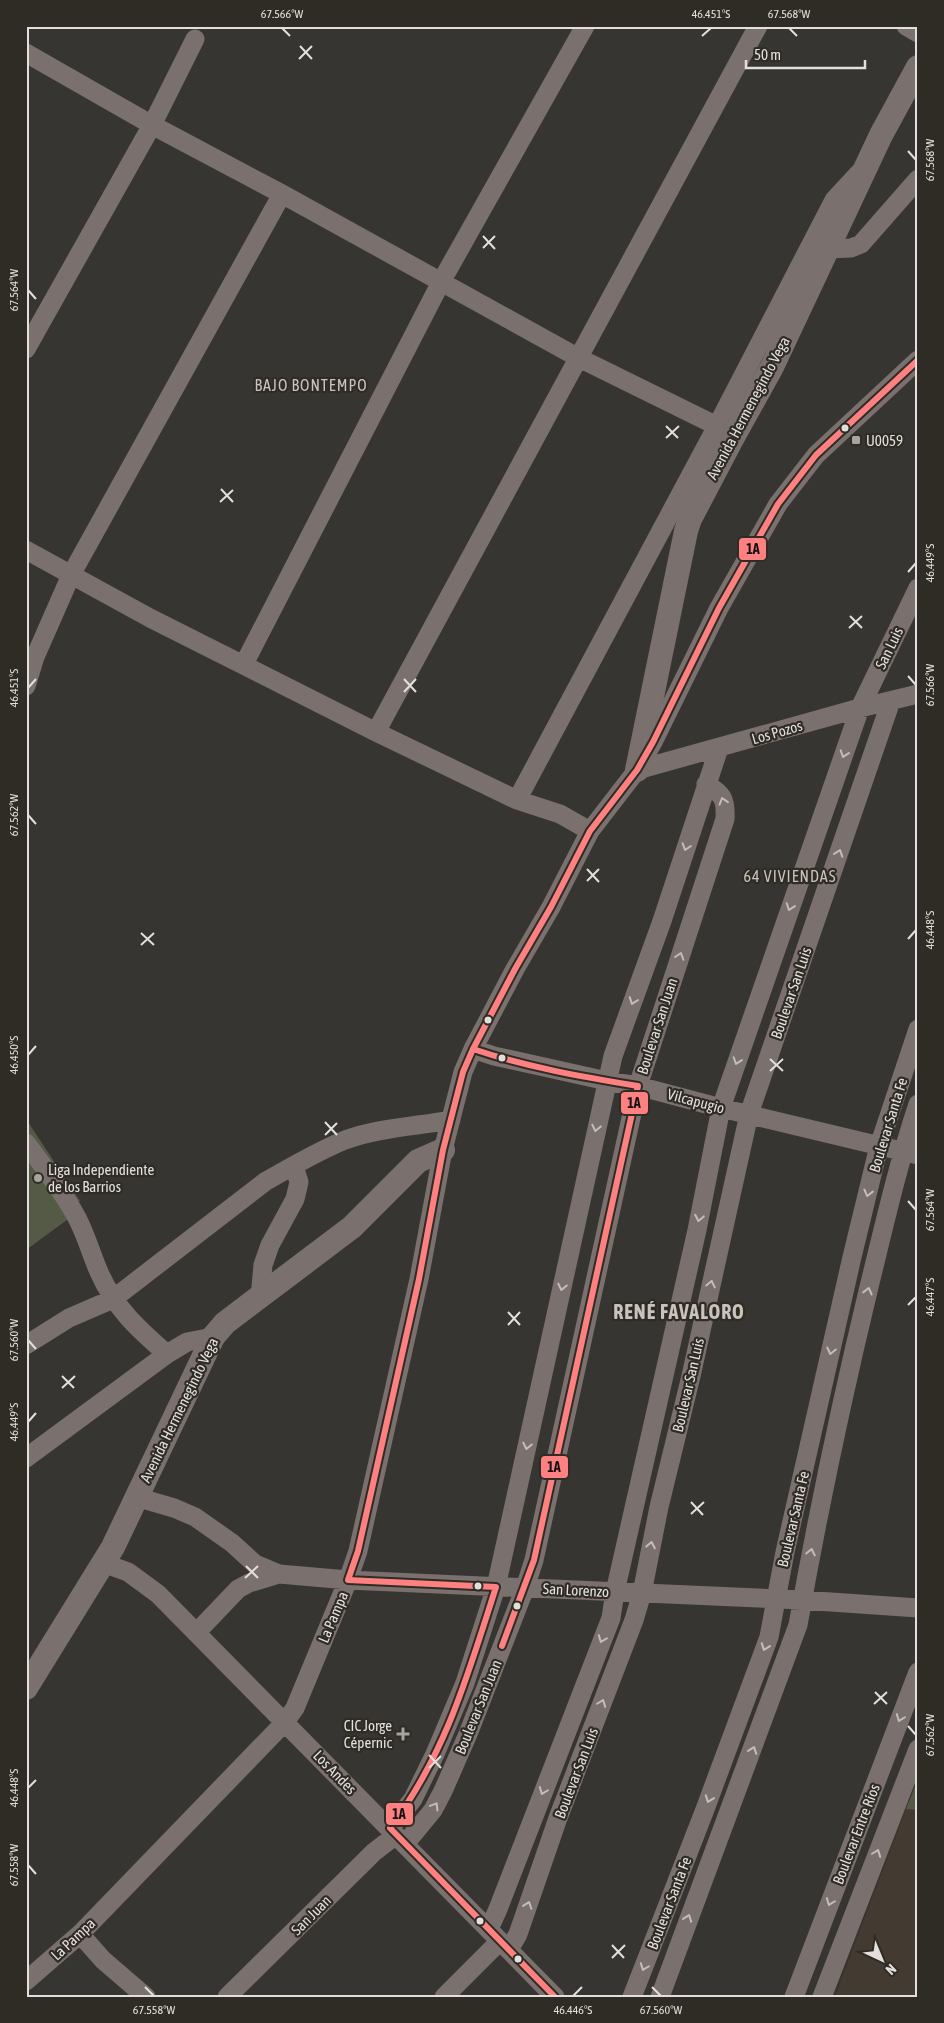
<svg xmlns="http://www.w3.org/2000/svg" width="944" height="2023" font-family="'Asap Condensed',sans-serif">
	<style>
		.built { fill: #433b31 }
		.green { fill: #555a47 }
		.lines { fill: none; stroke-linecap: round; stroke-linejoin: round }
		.minor { stroke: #7a706e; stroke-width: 19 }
		.tertiary { stroke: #7a706e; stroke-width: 24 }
		.bus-1-casing { stroke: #2f2b25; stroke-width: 10 }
		.bus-1 { stroke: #ff8080; stroke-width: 6 }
		.oneway { stroke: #c3bebb }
		.ticks { fill: none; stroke: #e2dfdc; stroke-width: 2 }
		.bus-dot { fill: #e2dfdc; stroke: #2f2b25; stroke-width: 2 }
		.poi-dot { fill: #a6a4a0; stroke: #2f2b25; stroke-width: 2 }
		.labels { text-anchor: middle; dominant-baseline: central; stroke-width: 4.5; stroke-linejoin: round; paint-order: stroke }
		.street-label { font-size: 15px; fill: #e2dfdc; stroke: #2f2b25 }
		.poi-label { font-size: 15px; fill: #e2dfdc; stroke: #2f2b25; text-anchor: start }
		.neighbourhood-label { font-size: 16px; letter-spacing: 1px; fill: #c9c3bc; stroke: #2f2b25 }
		.district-label { font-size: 20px; font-weight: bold; letter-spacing: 1px; fill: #c9c3bc; stroke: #2f2b25 }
		.line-badge { stroke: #2f2b25; stroke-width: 2 }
		.pale-badge-label { font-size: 14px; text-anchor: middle; font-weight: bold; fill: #111 }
		.neatline { fill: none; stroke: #e2dfdc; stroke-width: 2 }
		.ticks-label { font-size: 12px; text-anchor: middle; fill: #e2dfdc }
	</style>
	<rect width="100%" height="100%" fill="#373532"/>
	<path class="built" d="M 906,1809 L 918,1810 L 918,1997 L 835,1997 Z"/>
	<path class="green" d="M 26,1119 L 80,1201 L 71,1207 L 75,1214 L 26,1250 Z
		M 918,1779 L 918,1810 L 906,1809 Z"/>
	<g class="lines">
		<path class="minor" d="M 906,26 L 918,33
			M 26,53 L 152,125 L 282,194 L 577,357 L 717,426 L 736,431
			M 828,249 L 851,248 L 861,244 L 918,179
			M 26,349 L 152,125 L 195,39
			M 26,550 L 150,618 L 376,732 L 517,800 L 560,814 L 590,831
			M 244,664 L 441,282 L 585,26
			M 26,686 L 35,657 L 71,575 L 282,194
			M 376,732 L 758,26
			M 637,770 L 860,708 L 918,694
			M 517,800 L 717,426 L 834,200 L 859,173
			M 473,1049 L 494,1056 L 607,1081 L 638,1086 L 721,1108 L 918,1155
			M 26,1143 C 43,1166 62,1190 76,1216 C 86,1234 91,1254 99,1272 C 114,1307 139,1330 167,1354
			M 260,1297 L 263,1265 L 270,1245 L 295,1199 L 299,1182 L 294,1166
			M 26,1345 L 69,1318 L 113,1299 L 266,1181 C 291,1167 318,1151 345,1140 C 377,1128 418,1126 451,1120
			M 26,1458 L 167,1354 L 187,1342 L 213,1337
			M 136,1497 L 174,1508 L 195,1517 L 232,1543 L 255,1564 L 279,1574 L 348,1580 L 802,1600 L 918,1608
			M 103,1563 L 128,1572 L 158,1594 L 555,1997
			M 196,1633 L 238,1589 L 249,1583 L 279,1574
			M 390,1828 L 413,1799 L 435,1754 L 465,1683 L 496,1587 L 613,1056 L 662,921 L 719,748
			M 405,1844 L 433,1810 L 443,1791 L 468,1734 L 525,1588 L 534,1560 L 638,1086 L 725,819 C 726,799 723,794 706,784
			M 489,1929 L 498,1909 L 611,1618 L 615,1592 L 697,1230 L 721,1108 L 860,708 L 918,588
			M 80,1934 L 103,1960 L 146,1997
			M 509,1950 L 518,1934 L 558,1818 L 634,1620 L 642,1593 L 659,1507 L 691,1376 L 749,1114 L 891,701
			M 26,1981 L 80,1934 L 285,1722 L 295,1708 L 348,1580 L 358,1551 L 419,1279 L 443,1150 L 463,1072 L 473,1049 L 515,969 L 551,907 L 590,831 L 637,770 L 653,742 L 719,608 L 778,504 L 816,455 L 918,360
			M 227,1997 L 374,1852 L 396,1835
			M 444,1997 L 500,1941
			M 632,1997 L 704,1812 L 769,1637 L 785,1552 L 852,1257 L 879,1146 L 918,1029
			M 660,1997 L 798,1625 C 818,1512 842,1399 869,1287 C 884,1226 898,1164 918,1104
			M 794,1997 L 918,1672
			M 822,1997 L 918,1749"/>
		<path class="tertiary" d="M 637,770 L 686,531 L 690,519 L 732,439 L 772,367 L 881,135 L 918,67
			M 26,1688 L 113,1547 L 213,1337 L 225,1323 L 352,1227 L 418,1161 L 443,1150"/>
		<defs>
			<path id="bus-1" d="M 473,1049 C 526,1067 583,1077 638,1086 L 534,1560 L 502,1646
				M 555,1997 L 390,1828 C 446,1754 468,1674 496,1587 L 348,1580 L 358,1551 L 419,1279 L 443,1150 L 463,1072 L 473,1049 L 515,969 L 551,907 L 590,831 L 637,770 L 653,742 L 719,608 L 778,504 L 816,455 L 918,360"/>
		</defs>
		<use href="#bus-1" class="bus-1-casing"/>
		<use href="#bus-1" class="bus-1"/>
	</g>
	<defs><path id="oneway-chevron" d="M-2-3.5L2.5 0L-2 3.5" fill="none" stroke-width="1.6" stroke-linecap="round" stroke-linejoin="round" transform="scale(1.25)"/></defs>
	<g class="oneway">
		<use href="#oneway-chevron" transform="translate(844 754) rotate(109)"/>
		<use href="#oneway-chevron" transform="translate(723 801) rotate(-107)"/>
		<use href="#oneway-chevron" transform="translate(686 847) rotate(108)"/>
		<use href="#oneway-chevron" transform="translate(839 853) rotate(-71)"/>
		<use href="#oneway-chevron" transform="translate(790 907) rotate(109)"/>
		<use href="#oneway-chevron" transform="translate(680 956) rotate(-72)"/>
		<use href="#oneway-chevron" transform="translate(633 1001) rotate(110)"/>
		<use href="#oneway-chevron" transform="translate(737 1061) rotate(109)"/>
		<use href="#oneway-chevron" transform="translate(596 1128) rotate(102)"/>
		<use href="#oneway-chevron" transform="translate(868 1193) rotate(104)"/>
		<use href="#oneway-chevron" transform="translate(699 1218) rotate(101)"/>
		<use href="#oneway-chevron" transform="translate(711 1284) rotate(-78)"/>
		<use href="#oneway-chevron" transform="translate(562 1287) rotate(102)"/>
		<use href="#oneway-chevron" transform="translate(868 1291) rotate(-76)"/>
		<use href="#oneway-chevron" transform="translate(831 1351) rotate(103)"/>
		<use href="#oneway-chevron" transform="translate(527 1446) rotate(102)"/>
		<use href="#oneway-chevron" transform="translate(651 1545) rotate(-79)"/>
		<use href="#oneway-chevron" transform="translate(811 1552) rotate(-78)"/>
		<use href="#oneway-chevron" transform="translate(602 1639) rotate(111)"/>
		<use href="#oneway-chevron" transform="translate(765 1647) rotate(110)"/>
		<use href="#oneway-chevron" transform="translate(602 1703) rotate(-69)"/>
		<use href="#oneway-chevron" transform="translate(900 1718) rotate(111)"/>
		<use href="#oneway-chevron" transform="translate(753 1750) rotate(-70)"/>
		<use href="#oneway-chevron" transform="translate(543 1791) rotate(111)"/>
		<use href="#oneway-chevron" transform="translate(709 1799) rotate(110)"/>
		<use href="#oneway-chevron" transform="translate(435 1806) rotate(-59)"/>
		<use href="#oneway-chevron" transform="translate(877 1853) rotate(-69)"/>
		<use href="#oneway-chevron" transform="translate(830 1902) rotate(111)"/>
		<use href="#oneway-chevron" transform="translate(528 1905) rotate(-71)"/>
		<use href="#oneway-chevron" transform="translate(688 1918) rotate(-70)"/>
		<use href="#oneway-chevron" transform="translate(644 1967) rotate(111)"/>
	</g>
	<path class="ticks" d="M 282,28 L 290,36M 789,28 L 797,36M 702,36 L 711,28M 300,46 L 312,59M 299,59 L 312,46M 908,151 L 916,160M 483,236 L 495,249M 483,248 L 495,236M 28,290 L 36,299M 666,426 L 678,438M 666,438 L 679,426M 221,489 L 233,502M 220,502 L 233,490M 908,572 L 916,563M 850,616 L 862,628M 849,628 L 862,616M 908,676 L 916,685M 404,679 L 416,692M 28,688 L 36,679M 404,692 L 416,679M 28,815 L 36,824M 587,869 L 599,882M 587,881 L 599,869M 141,933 L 154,945M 908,939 L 916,930M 141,945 L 154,933M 28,1055 L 36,1046M 770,1059 L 783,1071M 770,1071 L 783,1059M 325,1122 L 337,1135M 325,1135 L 337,1123M 908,1201 L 916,1210M 908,1305 L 916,1297M 508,1312 L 520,1325M 508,1325 L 520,1312M 28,1340 L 36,1349M 62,1376 L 74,1388M 62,1388 L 75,1376M 28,1422 L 36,1413M 691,1502 L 703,1515M 691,1514 L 704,1502M 246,1566 L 258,1578M 245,1578 L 258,1566M 875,1692 L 887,1704M 874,1704 L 887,1692M 908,1726 L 916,1735M 429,1755 L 441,1768M 429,1768 L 441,1756M 28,1788 L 36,1780M 28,1865 L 36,1874M 612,1945 L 624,1958M 612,1958 L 625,1945M 145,1987 L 154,1996M 652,1987 L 661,1996M 573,1996 L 582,1987"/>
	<g class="bus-dot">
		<circle cx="845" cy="428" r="4.5"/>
		<circle cx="488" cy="1020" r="4.5"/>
		<circle cx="502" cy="1058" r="4.5"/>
		<circle cx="478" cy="1586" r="4.5"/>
		<circle cx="517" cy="1606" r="4.5"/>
		<circle cx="480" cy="1921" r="4.5"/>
		<circle cx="518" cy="1959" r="4.5"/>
	</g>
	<g class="poi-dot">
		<rect x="851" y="435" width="10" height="10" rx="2.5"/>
		<circle cx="38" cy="1178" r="5"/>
		<path d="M400.5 1726.5h5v5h5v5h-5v5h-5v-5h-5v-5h5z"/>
	</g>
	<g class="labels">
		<g class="street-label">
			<text transform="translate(748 408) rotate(-62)">Avenida Hermenegindo Vega</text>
			<text transform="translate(889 648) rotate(-64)">San Luis</text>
			<text transform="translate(777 732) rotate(-16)">Los Pozos</text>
			<text transform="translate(791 993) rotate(-71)">Boulevar San Luis</text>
			<text transform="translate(657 1026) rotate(-72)">Boulevar San Juan</text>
			<text transform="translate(696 1101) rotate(15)">Vilcapugio</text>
			<text transform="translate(888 1125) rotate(-73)">Boulevar Santa Fe</text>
			<text transform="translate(688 1385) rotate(-77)">Boulevar San Luis</text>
			<text transform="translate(179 1410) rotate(-64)">Avenida Hermenegindo Vega</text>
			<text transform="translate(793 1519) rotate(-77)">Boulevar Santa Fe</text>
			<text transform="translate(576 1590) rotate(3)">San Lorenzo</text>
			<text transform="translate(333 1617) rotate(-67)">La Pampa</text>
			<text transform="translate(478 1707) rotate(-68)">Boulevar San Juan</text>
			<text transform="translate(335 1772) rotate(46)">Los Andes</text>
			<text transform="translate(576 1773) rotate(-69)">Boulevar San Luis</text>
			<text transform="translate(856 1834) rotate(-69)">Boulevar Entre Ríos</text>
			<text transform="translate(669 1903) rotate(-69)">Boulevar Santa Fe</text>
			<text transform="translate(311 1915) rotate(-45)">San Juan</text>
			<text transform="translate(73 1939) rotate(-43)">La Pampa</text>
		</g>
		<g class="poi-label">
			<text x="866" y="440">U0059</text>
			<text x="48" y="1169">Liga Independiente<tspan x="48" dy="17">de los Barrios</tspan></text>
			<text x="392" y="1725" text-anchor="end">CIC Jorge<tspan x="392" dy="17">Cépernic</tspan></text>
		</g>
		<g class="neighbourhood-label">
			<text x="311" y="385">BAJO BONTEMPO</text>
			<text x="790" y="876">64 VIVIENDAS</text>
		</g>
		<g class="district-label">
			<text x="679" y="1311">RENÉ FAVALORO</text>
		</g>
	</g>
	<g class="line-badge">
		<rect x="738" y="537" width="29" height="24" rx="5" fill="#ff8080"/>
		<rect x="620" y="1091" width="29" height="24" rx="5" fill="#ff8080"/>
		<rect x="540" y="1455" width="29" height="24" rx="5" fill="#ff8080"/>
		<rect x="385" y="1802" width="29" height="24" rx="5" fill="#ff8080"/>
	</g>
	<g class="pale-badge-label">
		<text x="753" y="554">1A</text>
		<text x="634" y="1108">1A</text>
		<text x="554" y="1472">1A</text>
		<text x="399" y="1819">1A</text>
	</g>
	<rect width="944" height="2023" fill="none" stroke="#2f2b25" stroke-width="55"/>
	<g transform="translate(882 1960) rotate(136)" stroke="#2f2b25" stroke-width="4" paint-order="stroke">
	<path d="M0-4L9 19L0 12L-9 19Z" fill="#e2dfdc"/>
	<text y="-8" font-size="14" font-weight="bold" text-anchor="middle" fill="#e2dfdc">N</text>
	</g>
	<path d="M746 60v8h119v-8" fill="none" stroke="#e2dfdc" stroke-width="2.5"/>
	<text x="754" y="60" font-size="15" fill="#e2dfdc" stroke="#2f2b25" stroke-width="4" paint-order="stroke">50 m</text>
	<rect x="28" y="28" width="888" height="1968" class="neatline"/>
	<g class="ticks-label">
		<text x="282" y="18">67.566°W</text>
		<text x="711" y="18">46.451°S</text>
		<text x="789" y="18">67.568°W</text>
		<text transform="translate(930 160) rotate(-90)" y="4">67.568°W</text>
		<text transform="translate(14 290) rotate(-90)" y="4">67.564°W</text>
		<text transform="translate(930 563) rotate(-90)" y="4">46.449°S</text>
		<text transform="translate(930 685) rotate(-90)" y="4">67.566°W</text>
		<text transform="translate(14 688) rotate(-90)" y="4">46.451°S</text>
		<text transform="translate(14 815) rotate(-90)" y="4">67.562°W</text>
		<text transform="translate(930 930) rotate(-90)" y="4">46.448°S</text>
		<text transform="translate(14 1055) rotate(-90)" y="4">46.450°S</text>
		<text transform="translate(930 1210) rotate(-90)" y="4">67.564°W</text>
		<text transform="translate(930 1297) rotate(-90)" y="4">46.447°S</text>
		<text transform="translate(14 1340) rotate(-90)" y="4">67.560°W</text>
		<text transform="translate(14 1422) rotate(-90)" y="4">46.449°S</text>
		<text transform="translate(930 1735) rotate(-90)" y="4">67.562°W</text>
		<text transform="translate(14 1788) rotate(-90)" y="4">46.448°S</text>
		<text transform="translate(14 1865) rotate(-90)" y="4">67.558°W</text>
		<text x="154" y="2014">67.558°W</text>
		<text x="573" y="2014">46.446°S</text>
		<text x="661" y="2014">67.560°W</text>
	</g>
</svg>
